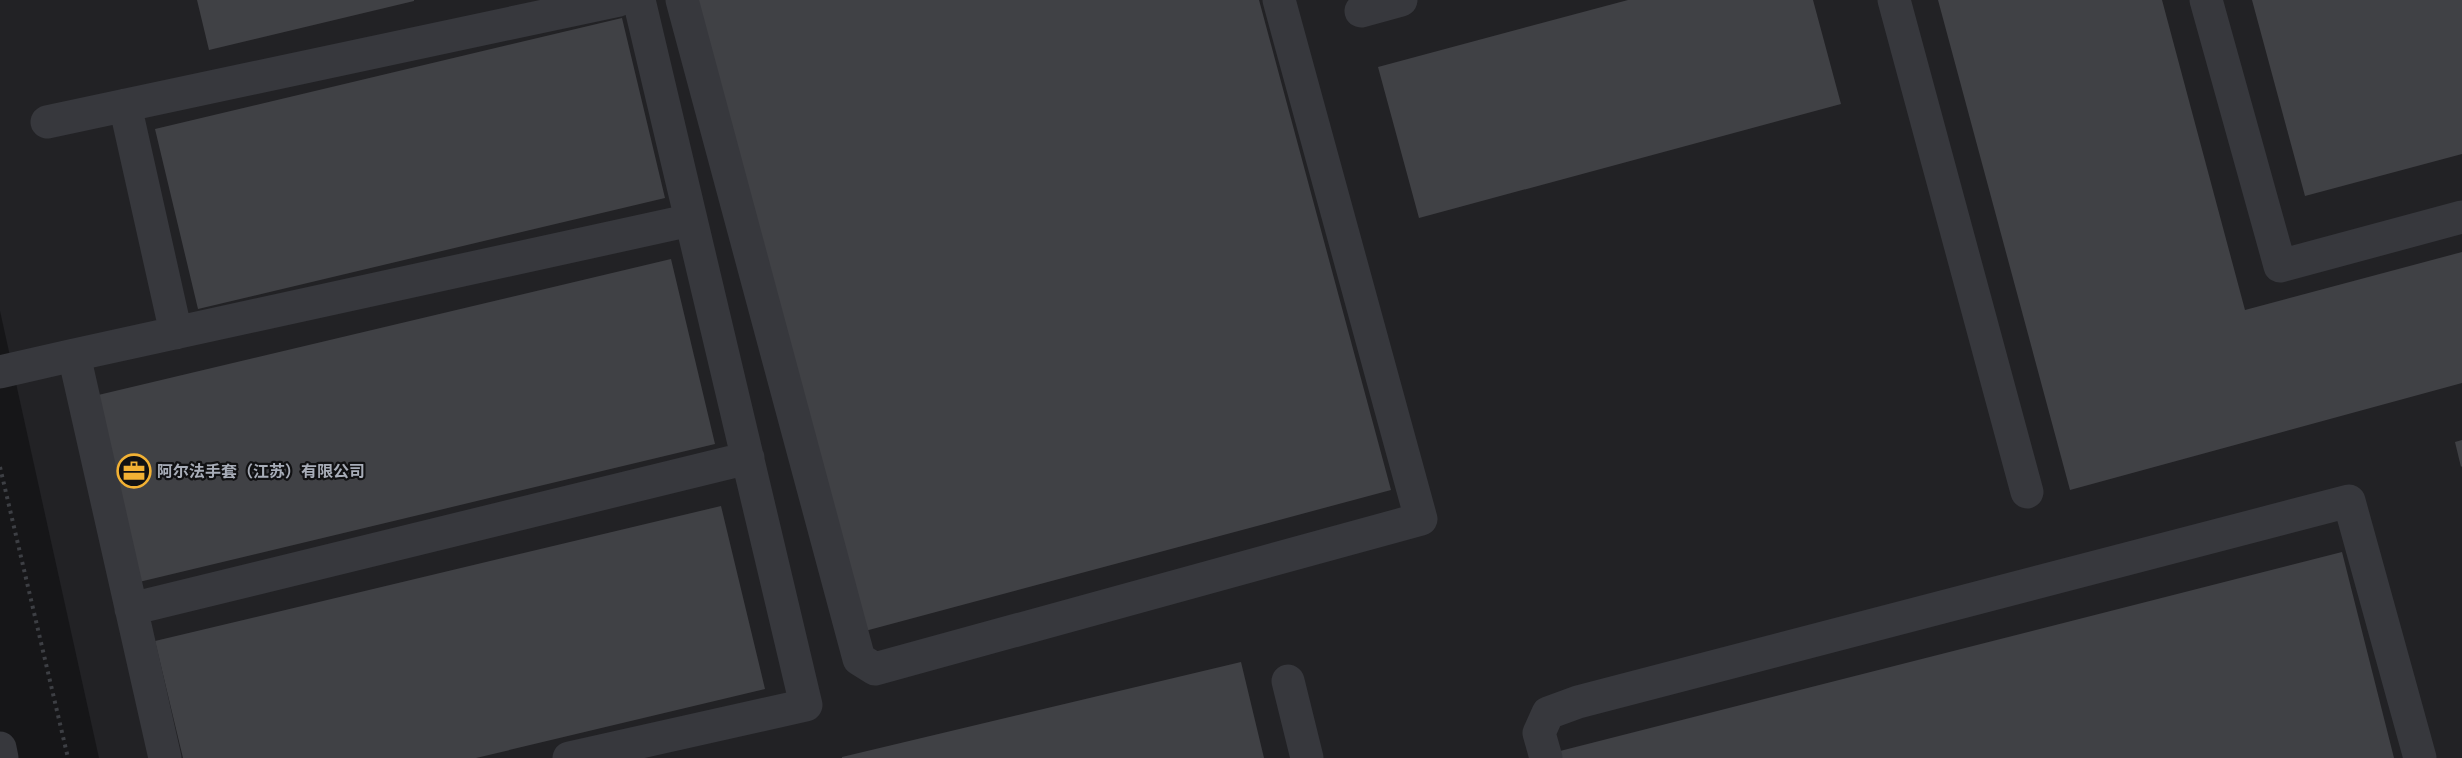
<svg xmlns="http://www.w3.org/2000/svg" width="2462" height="758" font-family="Montserrat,'Noto Sans SC',sans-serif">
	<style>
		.built { fill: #222225 }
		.building { fill: #404145 }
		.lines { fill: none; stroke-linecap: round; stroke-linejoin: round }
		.path { stroke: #3d3f44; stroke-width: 4; stroke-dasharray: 3 4.5; stroke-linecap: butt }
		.minor { stroke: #37383d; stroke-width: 33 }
		.labels { text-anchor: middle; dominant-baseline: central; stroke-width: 4.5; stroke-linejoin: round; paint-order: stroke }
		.poi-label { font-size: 16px; font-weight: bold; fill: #a8adb8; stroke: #111113; text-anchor: start }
	</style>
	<rect width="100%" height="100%" fill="#161618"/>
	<path class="built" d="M 0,0 L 2462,0 L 2462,758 L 99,758 L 0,311 Z"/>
	<path class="building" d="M 197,0 L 414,0 L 414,1 L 209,50 Z
		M 695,0 L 1259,0 L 1391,490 L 865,631 Z
		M 1628,0 L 1813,0 L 1841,104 L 1419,218 L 1378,67 Z
		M 1938,0 L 2162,0 L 2245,310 L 2462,252 L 2462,383 L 2070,490 Z
		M 2252,0 L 2462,0 L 2462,154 L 2305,196 Z
		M 622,18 L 665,198 L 198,309 L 155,129 Z
		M 671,259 L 715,444 L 139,582 L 94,396 Z
		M 2462,440 L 2462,466 L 2461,467 L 2455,442 Z
		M 721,506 L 765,689 L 476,758 L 183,758 L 155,641 Z
		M 2342,552 L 2394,758 L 1562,758 L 1560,751 Z
		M 1241,662 L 1264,758 L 842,758 L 842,757 Z"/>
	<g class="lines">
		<path class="path" d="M 0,467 L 68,758"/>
		<path class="minor" d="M 682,0 L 859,659 L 875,669 L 1421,519 L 1279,0
			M 1894,0 L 2027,492
			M 2206,0 L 2280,266 L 2462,217
			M 1361,11 L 1401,0
			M 125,105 L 176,333
			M 47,122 L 619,0
			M 0,372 L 74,355
			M 131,609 L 748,458
			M 1288,681 L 1307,758
			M 0,748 L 2,758
			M 165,758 L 74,355 L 691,220
			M 569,758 L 806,705 L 639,0
			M 1546,758 L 1539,733 L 1548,713 L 1578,702 L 2349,501 L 2420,758"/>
	</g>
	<defs>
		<symbol id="office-ring" viewBox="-11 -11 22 22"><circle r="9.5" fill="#111113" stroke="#f2b134" stroke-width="1.5"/><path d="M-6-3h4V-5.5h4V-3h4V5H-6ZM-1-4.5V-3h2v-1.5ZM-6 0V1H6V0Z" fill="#f2b134"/></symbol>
	</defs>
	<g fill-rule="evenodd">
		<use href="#office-ring" x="115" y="452" width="38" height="38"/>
	</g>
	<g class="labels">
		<g class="poi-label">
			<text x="157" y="471">阿尔法手套（江苏）有限公司</text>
		</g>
	</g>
</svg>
